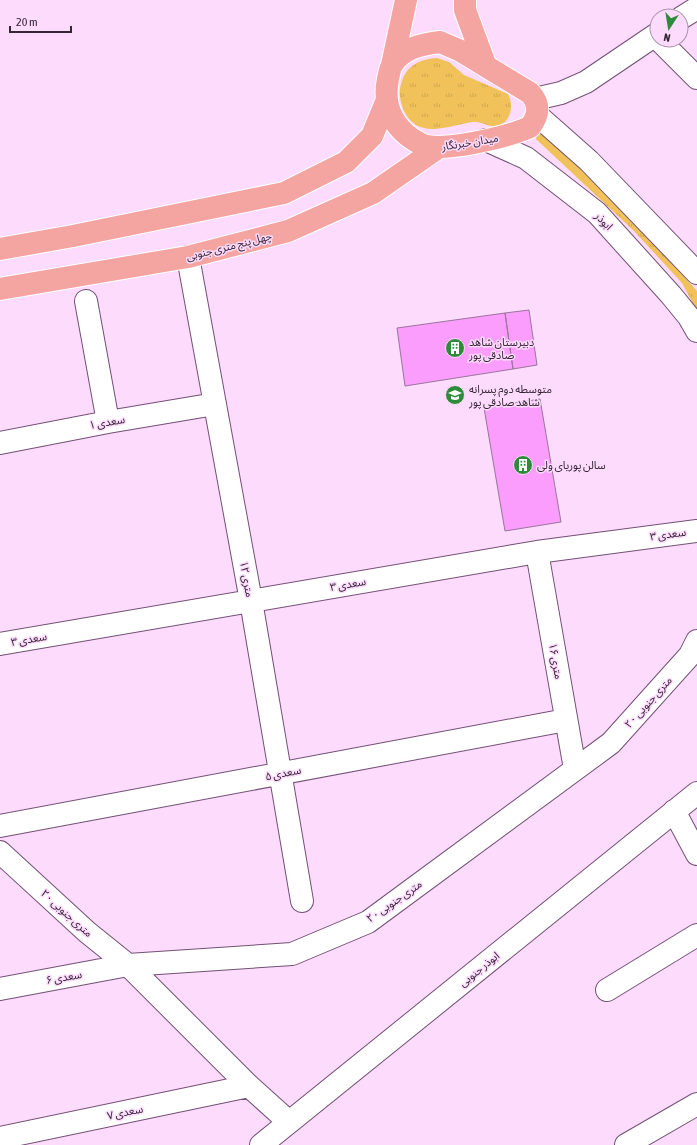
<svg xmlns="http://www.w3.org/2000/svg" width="697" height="1145" font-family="'Asap Condensed','Noto Sans Arabic',sans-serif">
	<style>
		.grass { fill: url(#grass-tufts) }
		.building { fill: #fa9dfd; stroke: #9a759b }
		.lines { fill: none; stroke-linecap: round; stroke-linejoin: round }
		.minor-casing { stroke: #735074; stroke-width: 24 }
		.major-casing { stroke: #fff; stroke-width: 24 }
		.minor { stroke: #fff; stroke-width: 22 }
		.major { stroke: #f5a5a1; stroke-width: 22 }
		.labels { text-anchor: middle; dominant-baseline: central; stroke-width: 3; stroke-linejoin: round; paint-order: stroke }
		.street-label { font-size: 11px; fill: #352535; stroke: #fcdbfc }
		.poi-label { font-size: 11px; fill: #352535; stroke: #fcdbfc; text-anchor: start }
	</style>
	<defs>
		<pattern id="grass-tufts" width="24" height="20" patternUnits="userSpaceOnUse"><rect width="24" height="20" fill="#f0c259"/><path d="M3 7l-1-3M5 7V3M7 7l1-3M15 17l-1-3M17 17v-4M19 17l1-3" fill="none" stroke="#cea74e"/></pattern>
	</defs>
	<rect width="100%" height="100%" fill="#fcdbfc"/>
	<path class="grass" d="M 437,58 L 449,62 L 464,75 L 508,94 C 515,107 510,126 493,126 C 486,126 480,121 472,122 C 448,126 418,140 404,111 C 400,101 398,92 402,81 C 407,65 421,59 437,58 Z
		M 542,130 L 664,254 L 697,291 L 697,311 L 682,283 L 634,231 L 536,139 L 537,133 Z"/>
	<path class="building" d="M 529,310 L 537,365 L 513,369 L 505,313 Z
		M 505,313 L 513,369 L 405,386 L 397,328 Z
		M 540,399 L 561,522 L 505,531 L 484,408 Z"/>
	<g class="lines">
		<defs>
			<path id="minor" d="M 681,18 L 697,8
				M 659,40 L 697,78
				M 535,99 L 561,93 L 586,82 L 657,34
				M 537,115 L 589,161 L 697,273
				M 486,140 L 526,158 L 597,213 L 671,295 L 689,317 L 697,331
				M 188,257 L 251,601 L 302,901
				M 86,301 L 108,422
				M 0,443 L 108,422 L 215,404
				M 537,552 L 575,769
				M 0,644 L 537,552 L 697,531
				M 674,811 L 697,854
				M 0,826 L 566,720
				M 0,852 L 87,932 L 128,965 L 292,954 L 368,922 L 611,743 L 690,655 L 697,641
				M 0,989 L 128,965 L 249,1086 L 289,1122
				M 607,990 L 697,935
				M 0,1138 L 249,1086
				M 261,1145 L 697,793
				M 626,1145 L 697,1104"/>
			<path id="major" d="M 465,0 L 465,10 L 485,64
				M 440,42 L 461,51 L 530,93 C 540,104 539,115 530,127 C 510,136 440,154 421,144 C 395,131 382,108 388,79 C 389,75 390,68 392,65 C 402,48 423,44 440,42 Z
				M 392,65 L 406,0
				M 0,249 L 73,236 L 284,193 L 346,162 L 372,136 L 386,102
				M 0,289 L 188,257 L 288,231 L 373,193 L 438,148"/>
		</defs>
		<use href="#minor" class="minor-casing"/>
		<use href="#major" class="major-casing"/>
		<use href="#minor" class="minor"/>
		<use href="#major" class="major"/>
	</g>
	<defs>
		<symbol id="building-disc" viewBox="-11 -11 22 22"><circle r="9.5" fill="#2f8b3c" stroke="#fcdbfc"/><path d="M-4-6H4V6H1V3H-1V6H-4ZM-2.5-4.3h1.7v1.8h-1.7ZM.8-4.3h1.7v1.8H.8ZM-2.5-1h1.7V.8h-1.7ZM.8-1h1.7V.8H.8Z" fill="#fff"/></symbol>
		<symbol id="school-disc" viewBox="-11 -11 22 22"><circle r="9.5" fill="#2f8b3c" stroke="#fcdbfc"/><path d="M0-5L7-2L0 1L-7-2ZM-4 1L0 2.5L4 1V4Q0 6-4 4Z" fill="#fff"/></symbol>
	</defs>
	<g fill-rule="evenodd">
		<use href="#building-disc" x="444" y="337" width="22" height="22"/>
		<use href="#school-disc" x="444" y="384" width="22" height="22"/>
		<use href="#building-disc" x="512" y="454" width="22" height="22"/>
	</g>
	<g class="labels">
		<g class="street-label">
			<text transform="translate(470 142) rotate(-9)">میدان خبرنگار</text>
			<text transform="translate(604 221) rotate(46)">ابوذر</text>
			<text transform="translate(229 246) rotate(-14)">چهل پنج متری جنوبی</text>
			<text transform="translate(107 422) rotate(-10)">سعدی ۱</text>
			<text transform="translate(668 534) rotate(-8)">سعدی ۳</text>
			<text transform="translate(247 579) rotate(80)">۱۲ متری</text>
			<text transform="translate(348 584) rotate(-10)">سعدی ۳</text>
			<text transform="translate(29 639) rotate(-10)">سعدی ۳</text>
			<text transform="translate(556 661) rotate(80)">۱۶ متری</text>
			<text transform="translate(648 702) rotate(-48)">۲۰ متری جنوبی</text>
			<text transform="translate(283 773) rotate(-11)">سعدی ۵</text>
			<text transform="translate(394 901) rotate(-35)">۲۰ متری جنوبی</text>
			<text transform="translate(67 913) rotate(42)">۲۰ متری جنوبی</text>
			<text transform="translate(479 969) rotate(-39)">ابوذر جنوبی</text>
			<text transform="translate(64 977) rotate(-10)">سعدی ۶</text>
			<text transform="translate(125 1112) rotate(-12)">سعدی ۷</text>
		</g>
		<g class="poi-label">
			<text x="469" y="342">دبیرستان شاهد<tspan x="469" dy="13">صادقی پور</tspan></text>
			<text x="469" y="389">متوسطه دوم پسرانه<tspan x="469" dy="13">شاهد صادقی پور</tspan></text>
			<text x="537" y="465">سالن پوریای ولی</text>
		</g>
	</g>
	<g transform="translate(669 28) rotate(192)"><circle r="19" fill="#fcdbfc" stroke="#ac92ac"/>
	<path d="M0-3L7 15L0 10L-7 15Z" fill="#2f8b3c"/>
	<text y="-6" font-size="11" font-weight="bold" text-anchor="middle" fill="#352535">N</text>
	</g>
	<path d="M10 26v6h61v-6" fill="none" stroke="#352535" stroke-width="2"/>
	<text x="16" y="26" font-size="12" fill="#352535" stroke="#fcdbfc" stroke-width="3" paint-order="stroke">20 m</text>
</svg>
